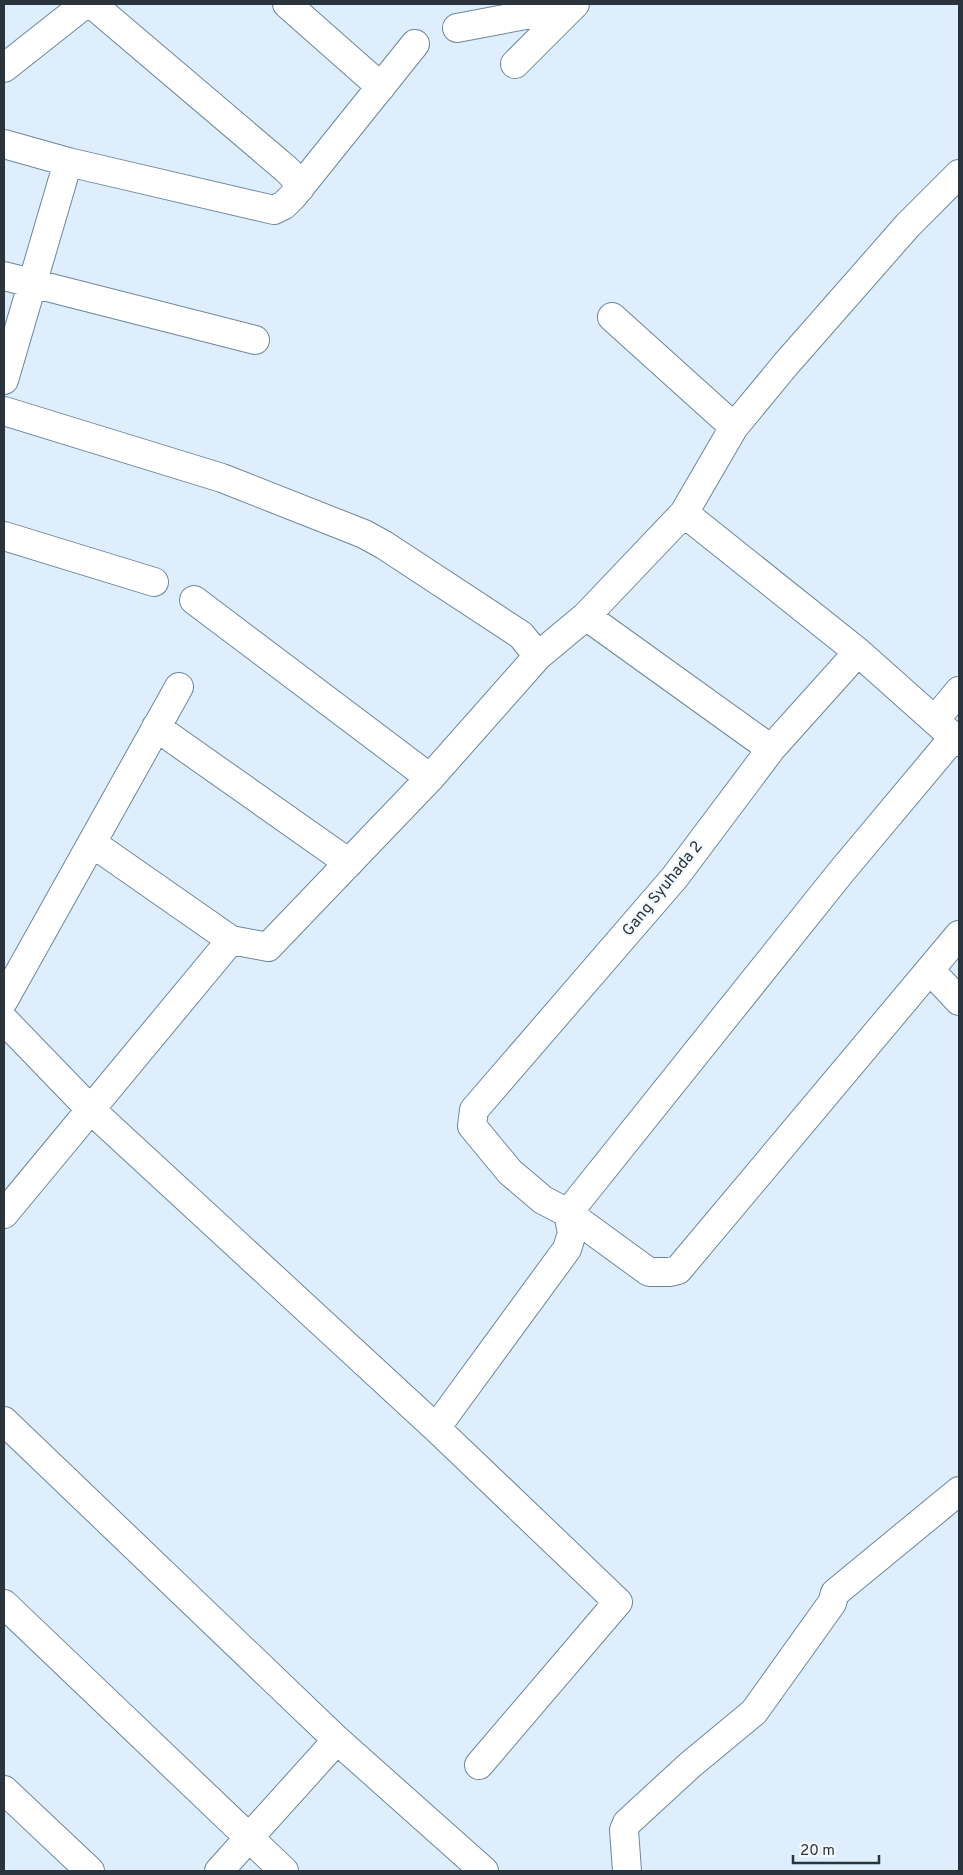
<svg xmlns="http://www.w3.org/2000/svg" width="963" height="1875" font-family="Overpass,sans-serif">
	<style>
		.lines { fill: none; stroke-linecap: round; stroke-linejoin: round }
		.minor-casing { stroke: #6d869b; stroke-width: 30 }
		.minor { stroke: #fff; stroke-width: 28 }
		.labels { text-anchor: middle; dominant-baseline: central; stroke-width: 4.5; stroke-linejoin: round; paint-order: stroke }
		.street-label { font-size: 16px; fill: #2a343d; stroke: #f4f9fe }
	</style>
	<rect width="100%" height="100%" fill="#deeefc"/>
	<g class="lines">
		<defs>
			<path id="minor" d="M 92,4 L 286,169 L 293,176 L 300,188
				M 287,4 L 381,87
				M 457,28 L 573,6
				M 515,64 L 575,4
				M 4,68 L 85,4
				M 4,144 L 68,162 L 274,210 L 284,205 L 293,196 L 415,44
				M 4,276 L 255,340
				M 612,317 L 734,427
				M 4,380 L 68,162
				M 4,411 L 222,478 L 364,534 L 384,545 L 521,635 L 538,656
				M 684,513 L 858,652 L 959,742
				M 4,536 L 154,582
				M 194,600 L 430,778
				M 586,616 L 771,749
				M 858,652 L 771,749 L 675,877 L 474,1110 L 472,1126 L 510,1172 L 543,1200 L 568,1213 L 841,872 L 954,737
				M 935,720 L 959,691
				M 156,727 L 349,863
				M 92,843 L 231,940
				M 930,970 L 959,1001
				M 4,1000 L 179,687
				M 4,1020 L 90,1109 L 436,1428 L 618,1602 L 479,1765
				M 4,1214 L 231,940 L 268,947 L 430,778 L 538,656 L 586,616 L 684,513 L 734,427 L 786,364 L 908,225 L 959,174
				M 4,1421 L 337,1740 L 484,1871
				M 436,1428 L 567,1249 L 572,1233 L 568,1213 L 649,1272 L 669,1272 L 678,1270 L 959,935
				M 4,1604 L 284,1871
				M 4,1790 L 90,1871
				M 219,1871 L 337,1740
				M 627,1871 L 624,1830 L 627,1823 L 690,1765 L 754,1712 L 832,1603 L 835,1593 L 959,1491"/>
		</defs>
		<use href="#minor" class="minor-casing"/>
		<use href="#minor" class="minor"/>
	</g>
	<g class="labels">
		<g class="street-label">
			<text transform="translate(663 889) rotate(-51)">Gang Syuhada 2</text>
		</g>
	</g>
	<rect width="963" height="1875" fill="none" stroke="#2a343d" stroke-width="10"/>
	<path d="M793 1855v8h86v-8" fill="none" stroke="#2a343d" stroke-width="2.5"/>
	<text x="800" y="1855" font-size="15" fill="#2a343d" stroke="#f4f9fe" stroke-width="4" paint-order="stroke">20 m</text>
</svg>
